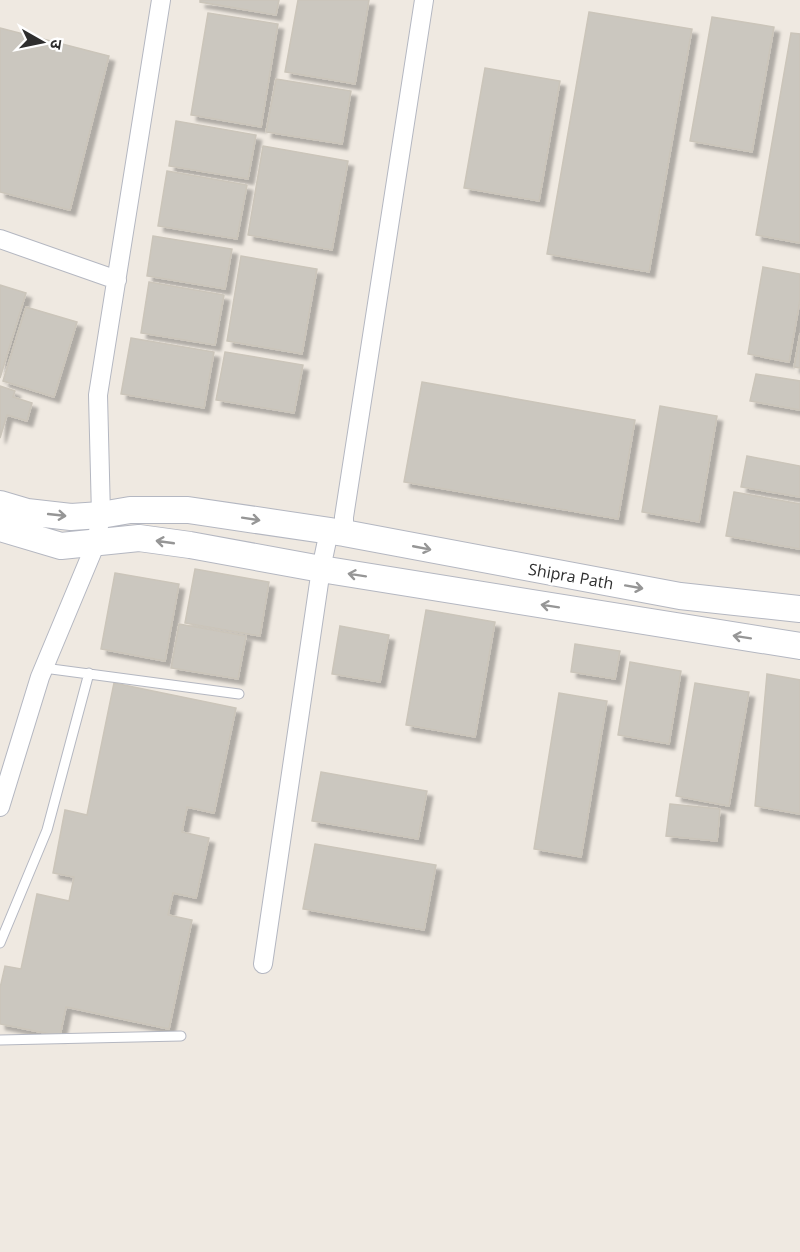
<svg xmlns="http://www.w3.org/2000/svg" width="800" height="1252" font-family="'Open Sans','Noto Sans Devanagari',sans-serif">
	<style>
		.building { fill: #cbc7bf; stroke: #cbc5ba; stroke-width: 1.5; filter: url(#shadow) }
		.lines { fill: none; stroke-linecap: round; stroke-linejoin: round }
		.lane-casing { stroke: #b4b7c1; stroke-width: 11 }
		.street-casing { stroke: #b4b7c1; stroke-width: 20 }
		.secondary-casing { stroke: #b4b7c1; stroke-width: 28 }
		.lane { stroke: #fff; stroke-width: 9 }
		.street { stroke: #fff; stroke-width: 18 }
		.secondary { stroke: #fff; stroke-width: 26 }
		.oneway { stroke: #969696 }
		.labels { text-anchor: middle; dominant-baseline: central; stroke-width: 6; stroke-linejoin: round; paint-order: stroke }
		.street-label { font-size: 16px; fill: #2e2e2e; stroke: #fff }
	</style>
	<defs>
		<filter id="shadow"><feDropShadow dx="5.5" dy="5.5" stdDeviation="1.5" flood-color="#0004"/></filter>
	</defs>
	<rect width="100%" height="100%" fill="#efe9e1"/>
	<path class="building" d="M 200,0 L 279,0 L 276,15 L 200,2 Z
		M 298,0 L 369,0 L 355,84 L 285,72 Z
		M 589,12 L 692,29 L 649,272 L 547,254 Z
		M 208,13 L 278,24 L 261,127 L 191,115 Z
		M 712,17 L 774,27 L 752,152 L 690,141 Z
		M 0,28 L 109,56 L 70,210 L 0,192 Z
		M 791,33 L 800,34 L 800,243 L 756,235 Z
		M 485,68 L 560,81 L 539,201 L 464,188 Z
		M 276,79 L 351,91 L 342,144 L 266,132 Z
		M 176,121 L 256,135 L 248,179 L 169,166 Z
		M 263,146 L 348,161 L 332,250 L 248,235 Z
		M 167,171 L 247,185 L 237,239 L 158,226 Z
		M 153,236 L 232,249 L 225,289 L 147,276 Z
		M 241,256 L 317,269 L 302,354 L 227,341 Z
		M 763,267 L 800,274 L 800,300 L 789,362 L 748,354 Z
		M 149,282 L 224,295 L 215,345 L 141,333 Z
		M 0,285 L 26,293 L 0,378 Z
		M 26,307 L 77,322 L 54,397 L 3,381 Z
		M 800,334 L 800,368 L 794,367 Z
		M 131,338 L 214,352 L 204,408 L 121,394 Z
		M 225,352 L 303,365 L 294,413 L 216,400 Z
		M 756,374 L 800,381 L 800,410 L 750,401 Z
		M 422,382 L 635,420 L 618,519 L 404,482 Z
		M 0,386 L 15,391 L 13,397 L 32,403 L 27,421 L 7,415 L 0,438 Z
		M 660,406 L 717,416 L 699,522 L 642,512 Z
		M 747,456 L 800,466 L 800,497 L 741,487 Z
		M 734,492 L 800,504 L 800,549 L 726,536 Z
		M 195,569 L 269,582 L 260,636 L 185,623 Z
		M 115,573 L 179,584 L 165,661 L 101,649 Z
		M 426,610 L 495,622 L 475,737 L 406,725 Z
		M 179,624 L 246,636 L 238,679 L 171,668 Z
		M 340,626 L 389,635 L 380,682 L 332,674 Z
		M 575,644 L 620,651 L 615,679 L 571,672 Z
		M 630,662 L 681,671 L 669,744 L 618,735 Z
		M 767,674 L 800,680 L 800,814 L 755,806 Z
		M 114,683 L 236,708 L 214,813 L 187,807 L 182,832 L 209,838 L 196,898 L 173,893 L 168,915 L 192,920 L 169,1029 L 66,1007 L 60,1036 L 0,1024 L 0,988 L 5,966 L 21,969 L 37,894 L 69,901 L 74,877 L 53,873 L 65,810 L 87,815 Z
		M 695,683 L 749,692 L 729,806 L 676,796 Z
		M 559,693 L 607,701 L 581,857 L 534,849 Z
		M 321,772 L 427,791 L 418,839 L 312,821 Z
		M 670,804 L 720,809 L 717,841 L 666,836 Z
		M 315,844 L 436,865 L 424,930 L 303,909 Z"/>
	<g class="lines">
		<defs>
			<path id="lane" d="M 44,668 L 239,694
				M 0,943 L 47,830 L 89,673
				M 0,1040 L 181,1036"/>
			<path id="street" d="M 0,239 L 117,280
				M 344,533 L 344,517 L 424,0
				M 0,807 L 40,677 L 96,543 L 101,515 L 98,395 L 161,0
				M 263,964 L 321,569 L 329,531"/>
			<path id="secondary" d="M 0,504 L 27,512 L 71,517 L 101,515 L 130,510 L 188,510 L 344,533 L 680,596 L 800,609
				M 0,528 L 61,546 L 139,538 L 190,545 L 321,569 L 800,646"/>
		</defs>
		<use href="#lane" class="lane-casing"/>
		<use href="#street" class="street-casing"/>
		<use href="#secondary" class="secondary-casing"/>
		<use href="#lane" class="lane"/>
		<use href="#street" class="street"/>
		<use href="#secondary" class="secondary"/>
	</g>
	<defs><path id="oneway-shaft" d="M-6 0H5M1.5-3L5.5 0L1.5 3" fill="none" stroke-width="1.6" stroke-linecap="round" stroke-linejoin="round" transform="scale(1.5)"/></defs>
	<g class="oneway">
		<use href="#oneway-shaft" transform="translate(57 515) rotate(6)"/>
		<use href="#oneway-shaft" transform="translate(251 519) rotate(9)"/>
		<use href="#oneway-shaft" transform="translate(165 542) rotate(-172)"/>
		<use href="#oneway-shaft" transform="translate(422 548) rotate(11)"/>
		<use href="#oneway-shaft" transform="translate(357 575) rotate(-171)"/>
		<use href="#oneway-shaft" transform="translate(634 587) rotate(10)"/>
		<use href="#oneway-shaft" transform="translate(550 606) rotate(-171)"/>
		<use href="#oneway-shaft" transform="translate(742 637) rotate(-171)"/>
	</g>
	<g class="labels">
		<g class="street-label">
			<text transform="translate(571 576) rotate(10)">Shipra Path</text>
		</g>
	</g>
	<g transform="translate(42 42) rotate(99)" stroke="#ffffff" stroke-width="4.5" paint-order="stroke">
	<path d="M0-4.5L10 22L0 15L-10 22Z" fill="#2e2e2e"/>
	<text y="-9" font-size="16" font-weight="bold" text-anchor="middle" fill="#2e2e2e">उ</text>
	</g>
</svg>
